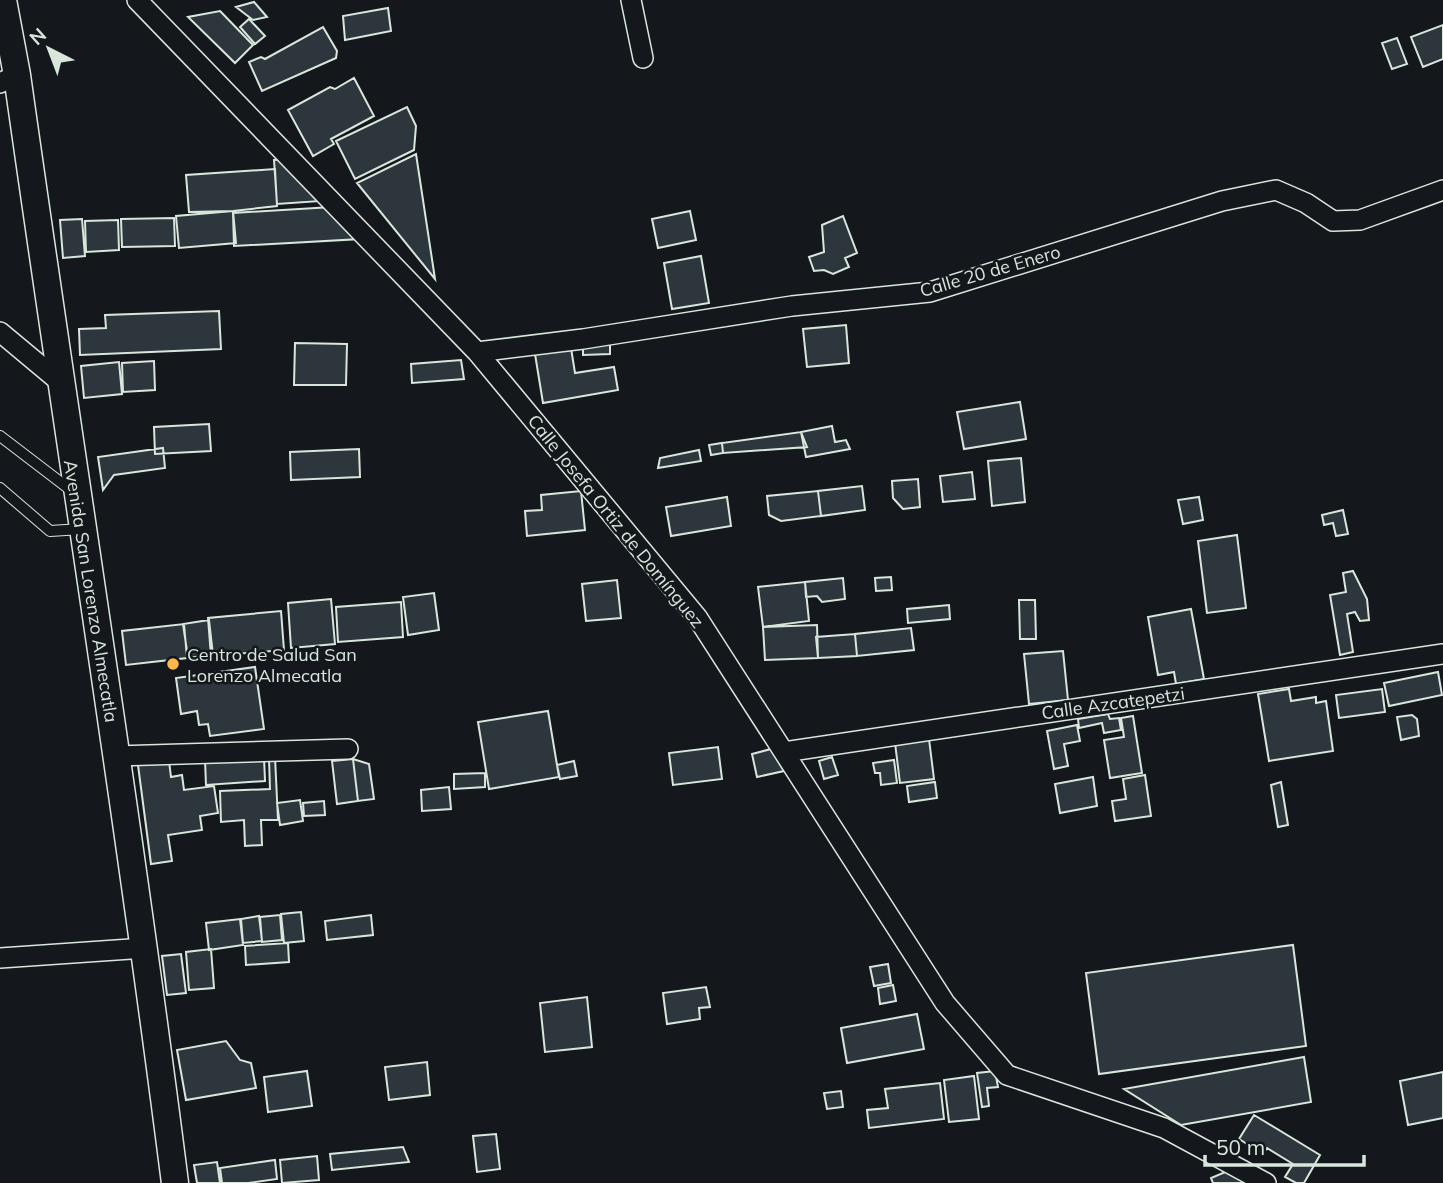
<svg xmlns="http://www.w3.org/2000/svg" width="1443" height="1183" font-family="Mulish,sans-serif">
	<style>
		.building { fill: #2c363c; stroke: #d8e6dc; stroke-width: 2 }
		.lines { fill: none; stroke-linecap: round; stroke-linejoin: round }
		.lane-casing { stroke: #d8e6dc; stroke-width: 12 }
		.street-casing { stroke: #d8e6dc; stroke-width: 22 }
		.secondary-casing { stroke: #d8e6dc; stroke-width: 29 }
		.lane { stroke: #14181c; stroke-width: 10 }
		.street { stroke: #14181c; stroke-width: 19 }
		.secondary { stroke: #14181c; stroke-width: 26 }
		.poi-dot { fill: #ffb74d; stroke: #14181c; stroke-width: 2.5 }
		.labels { text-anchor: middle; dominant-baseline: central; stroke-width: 5; stroke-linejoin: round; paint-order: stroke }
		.street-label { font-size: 18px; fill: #d8e6dc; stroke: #14181c }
		.poi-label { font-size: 18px; fill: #d8e6dc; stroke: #14181c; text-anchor: start }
	</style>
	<rect width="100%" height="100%" fill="#14181c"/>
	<path class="building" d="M 254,2 L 267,17 L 253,20 L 236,7 Z
		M 388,8 L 391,31 L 345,40 L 343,16 Z
		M 220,11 L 253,45 L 235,63 L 188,17 Z
		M 249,19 L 265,36 L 255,44 L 240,27 Z
		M 1443,25 L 1443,59 L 1423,67 L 1411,37 Z
		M 323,27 L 337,51 L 336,58 L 262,91 L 249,62 L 261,57 L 265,59 Z
		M 1397,38 L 1407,64 L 1392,69 L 1382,43 Z
		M 354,78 L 374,116 L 331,139 L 334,144 L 313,156 L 288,110 L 330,87 L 335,89 Z
		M 407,107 L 416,126 L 414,150 L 355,179 L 336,141 Z
		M 416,154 L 435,279 L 357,183 Z
		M 285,159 L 321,201 L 277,204 L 274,160 Z
		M 275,169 L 277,206 L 233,211 L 189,212 L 186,175 Z
		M 332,207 L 360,239 L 234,246 L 233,213 Z
		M 233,211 L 236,243 L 179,248 L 176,216 Z
		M 690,211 L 696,240 L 658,248 L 652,219 Z
		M 843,216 L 857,253 L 845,258 L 849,267 L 833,274 L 824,270 L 814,271 L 809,257 L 824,252 L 822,225 Z
		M 174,218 L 175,246 L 122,247 L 121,219 Z
		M 82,219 L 85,256 L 63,258 L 60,220 Z
		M 118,220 L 119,250 L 86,252 L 85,221 Z
		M 701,256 L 709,303 L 672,309 L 664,263 Z
		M 219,311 L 221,349 L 80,355 L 79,329 L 106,328 L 105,315 Z
		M 846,325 L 849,363 L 807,367 L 803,329 Z
		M 610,338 L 610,354 L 583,355 L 583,339 Z
		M 295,343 L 347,344 L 346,385 L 294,385 Z
		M 571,348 L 575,373 L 614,367 L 618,390 L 543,403 L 535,354 Z
		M 461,360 L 464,379 L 412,383 L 411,364 Z
		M 154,361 L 155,390 L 123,392 L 122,363 Z
		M 119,362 L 122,394 L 84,398 L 81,366 Z
		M 1020,402 L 1026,439 L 964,449 L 957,412 Z
		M 209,424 L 211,451 L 155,454 L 154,427 Z
		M 832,426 L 835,442 L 846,440 L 850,449 L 806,457 L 801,432 Z
		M 801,432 L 807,447 L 723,453 L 722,443 Z
		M 722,443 L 723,453 L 711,455 L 709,445 Z
		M 163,448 L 165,468 L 114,475 L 103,490 L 98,457 Z
		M 359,449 L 360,477 L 291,480 L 290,452 Z
		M 699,450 L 701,461 L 658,468 L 660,458 Z
		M 1021,458 L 1025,502 L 992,506 L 988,461 Z
		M 972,472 L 975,499 L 943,502 L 940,476 Z
		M 918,479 L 920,507 L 903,509 L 893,498 L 892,481 Z
		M 862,486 L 865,510 L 821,516 L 818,491 Z
		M 581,491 L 585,530 L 527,536 L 525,511 L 542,510 L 541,495 Z
		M 818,491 L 821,516 L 781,521 L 769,515 L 767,496 Z
		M 727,497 L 731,526 L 671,536 L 666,507 Z
		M 1199,497 L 1203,520 L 1183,524 L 1178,500 Z
		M 1343,510 L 1348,534 L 1336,536 L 1333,523 L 1324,525 L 1322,515 Z
		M 1237,535 L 1246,608 L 1207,613 L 1198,541 Z
		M 1353,571 L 1367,599 L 1369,620 L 1360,621 L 1355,612 L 1347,614 L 1353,652 L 1340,655 L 1330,595 L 1346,592 L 1343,573 Z
		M 891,577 L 892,590 L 876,591 L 875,578 Z
		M 843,578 L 845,599 L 822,602 L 817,596 L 806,597 L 805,582 Z
		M 617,580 L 621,618 L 586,621 L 582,584 Z
		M 805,582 L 809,621 L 763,627 L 758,587 Z
		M 434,593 L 439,630 L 408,635 L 403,597 Z
		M 331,599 L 335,644 L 291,648 L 288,603 Z
		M 1019,600 L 1035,600 L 1036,639 L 1020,639 Z
		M 401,602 L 403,637 L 338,642 L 336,607 Z
		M 949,605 L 950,619 L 908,623 L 907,609 Z
		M 1191,609 L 1204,679 L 1176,684 L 1174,672 L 1158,675 L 1148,617 Z
		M 281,611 L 284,650 L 211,656 L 208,618 Z
		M 209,620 L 213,655 L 188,658 L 183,624 Z
		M 184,624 L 187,658 L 126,665 L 122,631 Z
		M 817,625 L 818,658 L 765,660 L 763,627 Z
		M 911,628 L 914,650 L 857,656 L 855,634 Z
		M 855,634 L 857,656 L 818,658 L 816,637 Z
		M 1063,651 L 1068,700 L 1029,704 L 1024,654 Z
		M 255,667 L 264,729 L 210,736 L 208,724 L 199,725 L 197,711 L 181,714 L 176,678 Z
		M 1438,672 L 1442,695 L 1389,706 L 1384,683 Z
		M 1289,689 L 1291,701 L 1316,697 L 1316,703 L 1326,701 L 1333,751 L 1269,761 L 1258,694 Z
		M 1382,689 L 1385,712 L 1339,718 L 1336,695 Z
		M 548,711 L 559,777 L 489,789 L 478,722 Z
		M 1108,714 L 1110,719 L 1119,718 L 1121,730 L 1104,733 L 1102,723 L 1079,728 L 1078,719 Z
		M 1412,715 L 1417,719 L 1419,736 L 1401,740 L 1397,717 Z
		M 1133,716 L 1142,773 L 1110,778 L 1104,740 L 1124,737 L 1121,718 Z
		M 1077,725 L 1080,741 L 1064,744 L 1068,766 L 1054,769 L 1047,731 Z
		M 929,739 L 934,779 L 900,783 L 895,743 Z
		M 718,747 L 722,779 L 673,785 L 669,753 Z
		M 771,749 L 784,771 L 757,777 L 752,754 Z
		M 264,757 L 265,781 L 206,785 L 205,760 Z
		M 275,757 L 278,820 L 261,820 L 262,845 L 245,846 L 244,820 L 221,822 L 220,791 L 270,789 L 269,759 Z
		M 832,757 L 838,775 L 824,779 L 819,761 Z
		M 353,759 L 358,801 L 337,804 L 332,761 Z
		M 353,759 L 369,764 L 374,799 L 358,801 Z
		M 894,760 L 897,783 L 881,785 L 880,773 L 875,773 L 873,763 Z
		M 169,761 L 171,777 L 182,775 L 184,790 L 214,786 L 218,813 L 200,816 L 202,830 L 168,835 L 172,861 L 151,864 L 138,765 Z
		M 574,761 L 577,776 L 560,779 L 557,765 Z
		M 485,773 L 485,787 L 454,789 L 454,774 Z
		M 1145,775 L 1151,816 L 1115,821 L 1112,801 L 1126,799 L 1123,779 Z
		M 1093,777 L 1097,806 L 1060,813 L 1055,784 Z
		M 935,782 L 937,798 L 909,802 L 907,786 Z
		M 1281,782 L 1288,825 L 1278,827 L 1271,785 Z
		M 449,787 L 451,809 L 422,811 L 421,790 Z
		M 300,800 L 303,821 L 280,825 L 277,803 Z
		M 324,801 L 325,815 L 304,816 L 303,803 Z
		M 301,912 L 304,941 L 284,943 L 281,914 Z
		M 280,915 L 282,940 L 262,942 L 260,917 Z
		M 371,915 L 373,935 L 327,940 L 325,921 Z
		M 259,916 L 262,941 L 243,943 L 241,919 Z
		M 240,919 L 243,945 L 209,950 L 206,923 Z
		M 288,943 L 289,962 L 246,965 L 245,946 Z
		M 1293,945 L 1306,1046 L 1099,1074 L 1086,973 Z
		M 211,949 L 214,988 L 189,990 L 186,952 Z
		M 181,954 L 186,993 L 167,995 L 162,956 Z
		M 888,964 L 891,983 L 874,986 L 870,967 Z
		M 893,985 L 896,1001 L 880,1004 L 878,988 Z
		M 706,987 L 710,1007 L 699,1008 L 700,1019 L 667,1024 L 663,993 Z
		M 587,997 L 592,1047 L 545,1052 L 540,1003 Z
		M 917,1014 L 924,1049 L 847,1063 L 841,1028 Z
		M 226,1041 L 240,1060 L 251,1063 L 256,1088 L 186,1100 L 177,1050 Z
		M 1304,1057 L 1311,1102 L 1181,1125 L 1124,1089 Z
		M 427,1062 L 430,1095 L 389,1100 L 385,1067 Z
		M 307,1071 L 312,1106 L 268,1112 L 264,1077 Z
		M 995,1071 L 998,1087 L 987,1088 L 989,1106 L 982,1107 L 977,1073 Z
		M 1443,1072 L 1443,1118 L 1408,1125 L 1400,1081 Z
		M 974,1076 L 979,1119 L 949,1122 L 944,1080 Z
		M 940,1083 L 944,1119 L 869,1128 L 867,1110 L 888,1108 L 885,1089 Z
		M 841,1091 L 843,1107 L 827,1109 L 824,1093 Z
		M 1254,1115 L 1320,1155 L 1304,1183 L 1296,1183 L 1285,1177 L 1293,1164 L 1267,1148 L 1263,1154 L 1239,1139 Z
		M 496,1134 L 500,1169 L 477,1172 L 473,1136 Z
		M 403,1147 L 409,1162 L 332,1170 L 330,1154 Z
		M 317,1156 L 319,1180 L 282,1183 L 280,1160 Z
		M 275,1160 L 277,1179 L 248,1183 L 222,1183 L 220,1168 Z
		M 217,1162 L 220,1183 L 197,1183 L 194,1165 Z
		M 1237,1167 L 1243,1183 L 1213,1183 L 1211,1178 Z"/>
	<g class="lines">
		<defs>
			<path id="lane" d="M 0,436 L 72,491
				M 0,488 L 50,531 L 82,529"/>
			<path id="street" d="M 137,0 L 477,352 L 697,617 L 945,1003 L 1007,1075 L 1164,1128 L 1266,1183
				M 631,0 L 643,58
				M 0,83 L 17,75
				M 0,332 L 60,382
				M 477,352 L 583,339 L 792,306 L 930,292 L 1222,201 L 1276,190 L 1306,203 L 1333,221 L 1360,220 L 1443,190
				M 784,752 L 1443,654
				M 116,756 L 348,749
				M 0,958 L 145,948"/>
			<path id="secondary" d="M 3,0 L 17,75 C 69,445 128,813 175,1183"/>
		</defs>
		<use href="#lane" class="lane-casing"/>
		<use href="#street" class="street-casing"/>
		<use href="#secondary" class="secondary-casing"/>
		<use href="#lane" class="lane"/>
		<use href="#street" class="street"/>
		<use href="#secondary" class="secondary"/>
	</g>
	<circle class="poi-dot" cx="173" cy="664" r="7"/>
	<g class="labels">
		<g class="street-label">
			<text transform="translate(990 271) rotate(-16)">Calle 20 de Enero</text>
			<text transform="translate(616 521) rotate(51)">Calle Josefa Ortiz de Domínguez</text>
			<text transform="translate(91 591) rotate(81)">Avenida San Lorenzo Almecatla</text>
			<text transform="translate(1113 703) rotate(-8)">Calle Azcatepetzi</text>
		</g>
		<g class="poi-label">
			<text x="187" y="654">Centro de Salud San<tspan x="187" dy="21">Lorenzo Almecatla</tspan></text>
		</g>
	</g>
	<g transform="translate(49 49) rotate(318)" stroke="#14181c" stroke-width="5" paint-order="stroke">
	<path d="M0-5L12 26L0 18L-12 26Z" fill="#d8e6dc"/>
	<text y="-10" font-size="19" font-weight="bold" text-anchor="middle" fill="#d8e6dc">N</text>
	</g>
	<path d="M1205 1155v10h159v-10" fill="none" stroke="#d8e6dc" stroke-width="3.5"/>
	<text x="1216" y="1155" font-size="21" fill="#d8e6dc" stroke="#14181c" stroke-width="5" paint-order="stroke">50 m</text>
</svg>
